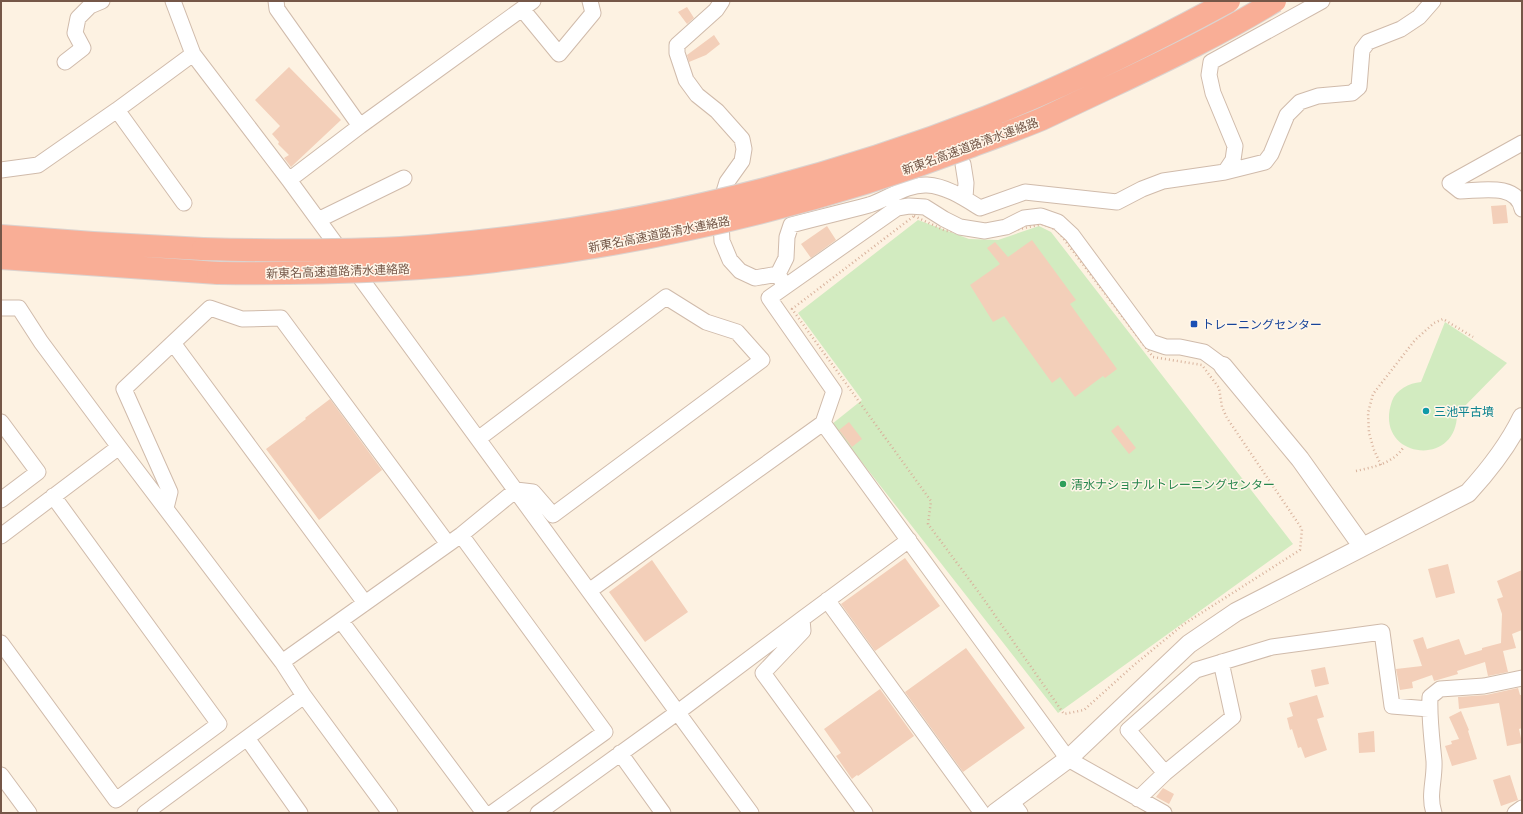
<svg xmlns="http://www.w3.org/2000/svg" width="1523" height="814" font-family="Poppins,'Noto Sans JP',sans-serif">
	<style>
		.green { fill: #d2ebc0 }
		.building { fill: #f3cfb9 }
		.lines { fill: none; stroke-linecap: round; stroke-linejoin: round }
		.minor-casing { stroke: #d0bbab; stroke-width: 17 }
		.tertiary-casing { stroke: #d0bbab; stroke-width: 20 }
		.motorway-casing { stroke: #dbd3cf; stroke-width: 24 }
		.path { stroke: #d8b29c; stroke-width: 2.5; stroke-dasharray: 1 3; stroke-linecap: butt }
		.minor { stroke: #fff; stroke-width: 15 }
		.tertiary { stroke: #fff; stroke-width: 18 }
		.motorway { stroke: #f9ae96; stroke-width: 22 }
		.motorway-bridge-casing { stroke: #dbd3cf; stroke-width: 24; stroke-linecap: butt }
		.motorway-bridge { stroke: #f9ae96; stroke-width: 22 }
		.transit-dot { fill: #1a4fb4; stroke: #fff6e9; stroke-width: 1.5 }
		.culture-dot { fill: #0f9aa8; stroke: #fff6e9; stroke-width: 1.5 }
		.leisure-dot { fill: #2e9e5b; stroke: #fff6e9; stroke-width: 1.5 }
		.labels { text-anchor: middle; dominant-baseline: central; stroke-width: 3; stroke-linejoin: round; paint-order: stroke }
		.street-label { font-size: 12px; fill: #755748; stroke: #fff6e9 }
		.transit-label { font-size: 12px; fill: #164399; stroke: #fff6e9; text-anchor: start }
		.culture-label { font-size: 12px; fill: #0d838f; stroke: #fff6e9; text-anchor: start }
		.leisure-label { font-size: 12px; fill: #27864d; stroke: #fff6e9; text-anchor: start }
	</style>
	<rect width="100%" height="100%" fill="#fdf2e2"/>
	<path class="green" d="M 918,220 L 969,239 L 998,240 L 1039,226 L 1051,232 L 1293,544 L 1058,713 L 832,424 L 862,400 L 798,313 Z
		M 1445,322 L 1507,363 L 1457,414 C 1457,470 1372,458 1392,401 C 1396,390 1409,383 1421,382 Z"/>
	<path class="building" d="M 687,7 L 694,18 L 687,24 L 678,12 Z
		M 714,35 L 720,44 L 706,55 L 689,62 L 687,55 Z
		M 289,67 L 341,120 L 291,167 L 284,158 L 289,155 L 278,144 L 279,142 L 272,134 L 280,126 L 255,100 Z
		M 1506,205 L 1508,223 L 1493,224 L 1491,206 Z
		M 827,226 L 836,240 L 811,258 L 801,244 Z
		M 1032,240 L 1076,300 L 1070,304 L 1117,369 L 1105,378 L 1103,376 L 1075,397 L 1060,377 L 1052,383 L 1004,316 L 993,322 L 970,285 L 1000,264 L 987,248 L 995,242 L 1008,257 Z
		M 330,399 L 382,470 L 319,520 L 266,449 L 306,419 L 305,418 Z
		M 849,422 L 862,439 L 852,447 L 839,430 Z
		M 1118,425 L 1136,448 L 1129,454 L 1111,431 Z
		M 905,558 L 940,606 L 875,651 L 841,604 Z
		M 652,560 L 688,612 L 645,642 L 609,592 Z
		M 1448,564 L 1455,593 L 1436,598 L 1428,569 Z
		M 1522,570 L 1522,630 L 1512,634 L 1516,648 L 1503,651 L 1508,672 L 1488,676 L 1485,662 L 1457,671 L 1458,674 L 1434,681 L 1432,675 L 1412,682 L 1413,688 L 1400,690 L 1396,669 L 1422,666 L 1413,640 L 1423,637 L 1427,649 L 1459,639 L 1465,655 L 1482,650 L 1482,648 L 1501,643 L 1502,614 L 1497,599 L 1503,597 L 1497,581 Z
		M 966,648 L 1025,728 L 963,772 L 905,692 Z
		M 1325,667 L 1329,684 L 1315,687 L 1311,670 Z
		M 1518,688 L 1520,695 L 1522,695 L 1522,728 L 1519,729 L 1522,743 L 1507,746 L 1499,703 L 1459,709 L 1458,697 L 1486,695 Z
		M 880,689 L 914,736 L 858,776 L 857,775 L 852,779 L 836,756 L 841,753 L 824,729 Z
		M 1317,695 L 1324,717 L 1317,719 L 1327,750 L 1305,758 L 1301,747 L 1298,748 L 1292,729 L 1290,730 L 1287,718 L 1293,716 L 1289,703 Z
		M 1461,711 L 1469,730 L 1468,731 L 1477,759 L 1452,766 L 1445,746 L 1452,744 L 1451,741 L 1459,739 L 1449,717 Z
		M 1374,731 L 1375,752 L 1359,753 L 1358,733 Z
		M 1510,775 L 1518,800 L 1501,806 L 1493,780 Z
		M 1163,788 L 1174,794 L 1169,804 L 1156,797 Z"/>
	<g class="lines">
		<defs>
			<path id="minor" d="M 173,1 L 193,54 L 289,180 L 751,813
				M 276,1 L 277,9 L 360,126 L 289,180
				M 722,1 L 716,10 L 677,45 L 677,53 L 686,80 L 697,95 L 717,111 L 742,139 L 744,149 L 742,161 L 727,182 L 720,205 L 722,241 L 730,260 L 740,271 L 755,278 L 778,274 L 783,283
				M 522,9 L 559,54 L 593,13 L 590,1
				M 65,62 L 83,48 L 75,33 L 78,18 L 90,6 L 102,1
				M 117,110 L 184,203
				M 360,126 L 533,1
				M 1522,143 L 1450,183 L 1460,191 C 1479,191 1517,182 1522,209
				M 963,164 L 966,183 L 965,198
				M 1,170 L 38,165 L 117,110 L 193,54
				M 1225,172 L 1265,162 L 1271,154 L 1287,115 L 1300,102 L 1318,96 L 1352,93 L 1359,87 L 1362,50 L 1368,42 L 1401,29 L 1419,17 L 1433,1
				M 318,220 L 404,178
				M 778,274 L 786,258 L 787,237 L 791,225 C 817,218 843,212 869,205 C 888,199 906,184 927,185 C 946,186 964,198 980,208 L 1025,192 L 1117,202 L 1142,189 L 1163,181 L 1225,172 L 1233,160 L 1235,146 L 1213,93 L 1209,75 L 1211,62 L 1322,1
				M 1,308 L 19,308 L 41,342 L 119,447 L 282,662 L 304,696 L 390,813
				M 173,343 L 365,603
				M 1,422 L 38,472 L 1,500
				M 823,423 L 1068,759 L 1164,813
				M 166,508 L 170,492 L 124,389 L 210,308 L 242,319 L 281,318 L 448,544
				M 461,535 L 605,732 L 492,813
				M 1,536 L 119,447
				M 589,591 L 823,423 L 834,391 L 769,298 L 897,208 L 909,206 L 925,207 L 944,219 L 960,227 L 985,231 L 1006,227 L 1024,218 L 1041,216 L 1058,222 L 1072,235 L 1151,342 L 1166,347 L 1180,347 L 1204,352 L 1223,366
				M 827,600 L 982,813
				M 802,619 L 803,631 L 763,673 L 865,813
				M 341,621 L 484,813
				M 1,643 L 116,800 L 219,724 L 53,496
				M 282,662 L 461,535 L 516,490 L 533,492 L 553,515 L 762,360 L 737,332 L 706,322 L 666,297 L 478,439
				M 247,738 L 300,813
				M 620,753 L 663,813
				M 1165,773 L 1128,730 L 1196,670 L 1272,647 L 1382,632 L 1392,706 L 1429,709
				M 1,775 L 29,813
				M 1138,799 L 1165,773 L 1233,717 L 1221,662
				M 1011,801 L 1020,813
				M 145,813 L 304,696
				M 538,813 L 678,712 L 802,619 L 909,540
				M 1434,813 C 1428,795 1435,780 1434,761 C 1432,740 1429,718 1430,697 L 1440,689 L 1484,686 L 1522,678
				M 1515,813 L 1522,808"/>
			<path id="tertiary" d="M 1223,366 L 1300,459 L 1362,546
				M 995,813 L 1068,759 L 1189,644 L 1236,612 L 1468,493 C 1489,470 1508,446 1522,417"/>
			<path id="motorway" d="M 1,236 L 93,243 L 203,249
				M 1,258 L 218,273"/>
		</defs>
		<use href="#minor" class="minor-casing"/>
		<use href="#tertiary" class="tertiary-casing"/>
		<use href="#motorway" class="motorway-casing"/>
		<path class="path" d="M 914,216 L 946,231 L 996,234 L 1043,224 L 1057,230 L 1153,357 L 1202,365 L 1219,388 L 1222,407 L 1227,418 L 1302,529 L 1300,550 L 1184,624 L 1134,665 L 1084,710 L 1064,714 L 980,594 L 928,524 L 931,501 L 792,309 Z
			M 1381,465 L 1374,450 L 1369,433 L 1368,413 L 1373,394 L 1415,340 L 1434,323 L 1443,319 L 1473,337
			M 1356,471 C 1373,467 1392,464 1403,448"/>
		<use href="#minor" class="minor"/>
		<use href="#tertiary" class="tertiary"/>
		<use href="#motorway" class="motorway"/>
		<defs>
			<path id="motorway-bridge" d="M 203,249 C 278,251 354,252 429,246 C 620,230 808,187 987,117 C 1070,84 1150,44 1229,1
				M 218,273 C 310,274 404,272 495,261 C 657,242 817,205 969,147 C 993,138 1018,129 1042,119 C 1065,108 1089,97 1112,86 C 1167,60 1223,33 1275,1"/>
		</defs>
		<use href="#motorway-bridge" class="motorway-bridge-casing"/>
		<use href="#motorway-bridge" class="motorway-bridge"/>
	</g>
	<rect class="transit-dot" x="1190" y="320" width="8" height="8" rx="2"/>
	<circle class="culture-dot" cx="1426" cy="411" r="4"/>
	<circle class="leisure-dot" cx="1063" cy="484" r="4"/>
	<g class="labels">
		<g class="street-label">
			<text transform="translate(970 146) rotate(-20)">新東名高速道路清水連絡路</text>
			<text transform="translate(659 234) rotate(-11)">新東名高速道路清水連絡路</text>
			<text transform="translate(338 271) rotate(-2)">新東名高速道路清水連絡路</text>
		</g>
		<g class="transit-label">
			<text x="1202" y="324">トレーニングセンター</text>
		</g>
		<g class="culture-label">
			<text x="1434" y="411">三池平古墳</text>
		</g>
		<g class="leisure-label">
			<text x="1071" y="484">清水ナショナルトレーニングセンター</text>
		</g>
	</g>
	<rect width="1523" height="814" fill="none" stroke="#755748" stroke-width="4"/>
</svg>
